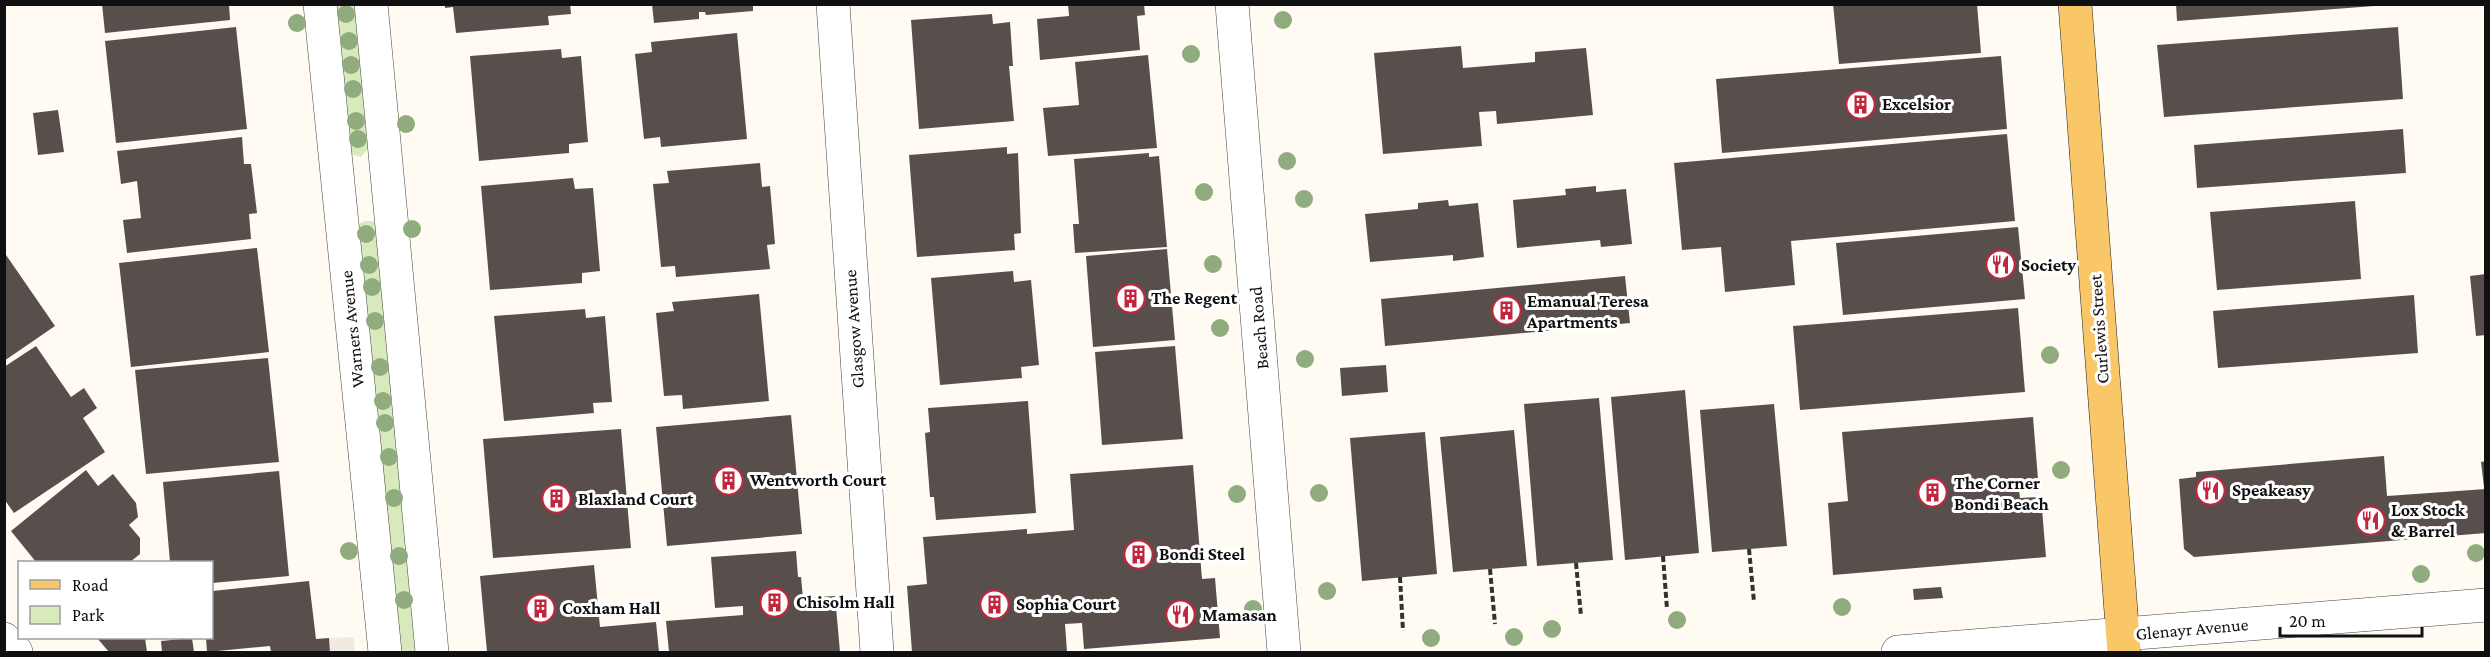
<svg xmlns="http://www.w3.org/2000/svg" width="2490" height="657" font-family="'Crimson Pro',serif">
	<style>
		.green { fill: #d8eabb }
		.plaza { fill: #f0eae0 }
		.building { fill: #584f4c }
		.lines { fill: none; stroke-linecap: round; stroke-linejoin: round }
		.minor-casing { stroke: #434343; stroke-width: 34 }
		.major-casing { stroke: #212121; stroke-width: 34 }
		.path { stroke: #323232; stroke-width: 4; stroke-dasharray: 6 3; stroke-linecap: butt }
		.minor { stroke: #fff; stroke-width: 33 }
		.major { stroke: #f9c768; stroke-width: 33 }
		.tree { fill: #90ab7d }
		.labels { text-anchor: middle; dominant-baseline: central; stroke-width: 6; stroke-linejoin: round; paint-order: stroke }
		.poi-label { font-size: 18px; font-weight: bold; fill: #101010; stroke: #fff; text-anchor: start }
		.street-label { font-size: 18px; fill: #101010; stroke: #fff }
	</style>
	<rect width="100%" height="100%" fill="#fffbf2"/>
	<path class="green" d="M 332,5 L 357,5 L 370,146 L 361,157 L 350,154 Z
		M 365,221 L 373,221 L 377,227 L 418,652 L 396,652 L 358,224 Z"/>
	<path class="plaza" d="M 354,637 L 355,652 L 330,652 L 329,638 Z"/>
	<path class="building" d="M 102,4 L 229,4 L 230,20 L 105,33 Z
		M 445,4 L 570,4 L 571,14 L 548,16 L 549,25 L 456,33 L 453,7 L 445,8 Z
		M 652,4 L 753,4 L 753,11 L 706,15 L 705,12 L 699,12 L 699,19 L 654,23 Z
		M 1068,4 L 1144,4 L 1145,15 L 1137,16 L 1140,50 L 1040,60 L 1037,19 L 1069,16 Z
		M 1833,4 L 1977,4 L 1981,53 L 1839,64 Z
		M 2176,4 L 2374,4 L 2374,6 L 2177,21 Z
		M 992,14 L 993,24 L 1010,22 L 1013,66 L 1009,66 L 1014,121 L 919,129 L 911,20 Z
		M 236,27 L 247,129 L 116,143 L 105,41 Z
		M 2398,27 L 2403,99 L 2164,117 L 2157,45 Z
		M 737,33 L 747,139 L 661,147 L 660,137 L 644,139 L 635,54 L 652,52 L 651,42 Z
		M 1461,46 L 1463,68 L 1535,62 L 1535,52 L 1586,48 L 1593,115 L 1497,124 L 1496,111 L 1479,112 L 1482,146 L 1383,154 L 1374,53 Z
		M 561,49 L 562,58 L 581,56 L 588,142 L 569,144 L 569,153 L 479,161 L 470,56 Z
		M 1148,55 L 1157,148 L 1048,156 L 1043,108 L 1079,105 L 1075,62 Z
		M 2001,56 L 2007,129 L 1722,153 L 1716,79 Z
		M 58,110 L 64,152 L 38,155 L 33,113 Z
		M 2403,129 L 2406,173 L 2197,188 L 2194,145 Z
		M 2007,134 L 2015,221 L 1791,241 L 1795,285 L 1725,292 L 1721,247 L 1682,250 L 1674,163 Z
		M 242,137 L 244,164 L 251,164 L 257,213 L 249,214 L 251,239 L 127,253 L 123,220 L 141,218 L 137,181 L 121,184 L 117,151 Z
		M 1007,147 L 1007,154 L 1018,153 L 1021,233 L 1014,234 L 1015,250 L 917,257 L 909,155 Z
		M 1149,153 L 1149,157 L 1159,156 L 1167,247 L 1075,253 L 1073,224 L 1079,224 L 1074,159 Z
		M 760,163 L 762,187 L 770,186 L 775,244 L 767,245 L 770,269 L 676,277 L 675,266 L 661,267 L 653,184 L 669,183 L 667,171 Z
		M 573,178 L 575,189 L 593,188 L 600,271 L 582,273 L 582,283 L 490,290 L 481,186 Z
		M 1596,186 L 1596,192 L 1626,189 L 1632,244 L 1601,247 L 1600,240 L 1517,248 L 1513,200 L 1566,195 L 1565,189 Z
		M 1448,200 L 1449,206 L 1478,203 L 1484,257 L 1453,261 L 1453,255 L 1370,262 L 1365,214 L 1418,209 L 1418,203 Z
		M 2355,201 L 2361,279 L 2217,290 L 2210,212 Z
		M 2018,227 L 2025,299 L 1843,315 L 1836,243 Z
		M 257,248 L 269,352 L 131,367 L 119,263 Z
		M 1167,249 L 1175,340 L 1093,347 L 1086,256 Z
		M 4,252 L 55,326 L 4,361 Z
		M 1013,271 L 1014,282 L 1031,280 L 1039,365 L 1021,367 L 1022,378 L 940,385 L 931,278 Z
		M 2486,274 L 2486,335 L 2476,336 L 2470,276 Z
		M 1625,276 L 1630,323 L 1385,346 L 1381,299 Z
		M 759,294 L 769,401 L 683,409 L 682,395 L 664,396 L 656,313 L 674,311 L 672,302 Z
		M 2414,295 L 2418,353 L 2218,368 L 2213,311 Z
		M 2018,308 L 2025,392 L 1800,410 L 1793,326 Z
		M 585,309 L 586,318 L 605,316 L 612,402 L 593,403 L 594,413 L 504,421 L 494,316 Z
		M 36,346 L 71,397 L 84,388 L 97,408 L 83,418 L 105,452 L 14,513 L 4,499 L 4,367 Z
		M 1175,346 L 1183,439 L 1102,445 L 1095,352 Z
		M 268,358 L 279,462 L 146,474 L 135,370 Z
		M 1386,365 L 1388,392 L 1342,396 L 1340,368 Z
		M 1685,390 L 1699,553 L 1625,560 L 1611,397 Z
		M 1599,398 L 1613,560 L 1537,566 L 1524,404 Z
		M 1028,401 L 1036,513 L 936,520 L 934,497 L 930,497 L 925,433 L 930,432 L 928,408 Z
		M 1774,404 L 1787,546 L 1712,552 L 1700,410 Z
		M 791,415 L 802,534 L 667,546 L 656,427 Z
		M 2033,417 L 2038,479 L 2019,480 L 2019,489 L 2020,498 L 2041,497 L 2046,557 L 1833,575 L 1828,503 L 1848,501 L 1842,432 Z
		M 621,429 L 631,548 L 493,558 L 483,439 Z
		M 1514,430 L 1527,566 L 1453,572 L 1440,437 Z
		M 1425,432 L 1437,574 L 1362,581 L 1350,438 Z
		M 2384,456 L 2387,496 L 2486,489 L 2486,533 L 2194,557 L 2184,549 L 2179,479 L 2196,477 L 2196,472 Z
		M 2486,461 L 2486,487 L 2484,487 L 2481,462 Z
		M 1193,465 L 1202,579 L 1215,578 L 1220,638 L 1084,649 L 1082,623 L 1065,624 L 1067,652 L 912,652 L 907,586 L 927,584 L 923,537 L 1027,529 L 1027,534 L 1074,530 L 1070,474 Z
		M 86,470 L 98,486 L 113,474 L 136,503 L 138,517 L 129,525 L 140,538 L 140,554 L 130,562 L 36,562 L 11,531 Z
		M 279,471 L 289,576 L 212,583 L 212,562 L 170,562 L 163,482 Z
		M 796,551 L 798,577 L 801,577 L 803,598 L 835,596 L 840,652 L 669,652 L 666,621 L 743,615 L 743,606 L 715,608 L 711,557 Z
		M 594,565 L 600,627 L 656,622 L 659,652 L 487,652 L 480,576 Z
		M 309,581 L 316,639 L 329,638 L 330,652 L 271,652 L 270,646 L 207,652 L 206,638 L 212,638 L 212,591 Z
		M 1941,587 L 1943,598 L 1914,600 L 1913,589 Z
		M 97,638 L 145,638 L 147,652 L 109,652 Z
		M 192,638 L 194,652 L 162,652 L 161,641 Z"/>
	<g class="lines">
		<defs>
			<path id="minor" d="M 320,4 L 385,652
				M 371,4 L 432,652
				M 833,4 L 877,652
				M 1232,4 L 1284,652
				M 4,639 L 16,652
				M 1898,652 L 2486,605"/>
			<path id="major" d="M 2075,4 L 2124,652"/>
		</defs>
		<use href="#minor" class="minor-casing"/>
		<use href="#major" class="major-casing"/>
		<path class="path" d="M 1749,549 L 1754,602
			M 1663,556 L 1667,609
			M 1576,563 L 1581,616
			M 1490,569 L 1495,624
			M 1400,577 L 1403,631"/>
		<use href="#minor" class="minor"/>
		<use href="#major" class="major"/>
	</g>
	<g class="tree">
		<circle cx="346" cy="14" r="9"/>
		<circle cx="1283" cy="20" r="9"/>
		<circle cx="297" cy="23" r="9"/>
		<circle cx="349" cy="41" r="9"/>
		<circle cx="1191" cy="54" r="9"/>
		<circle cx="351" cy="65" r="9"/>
		<circle cx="353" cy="89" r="9"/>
		<circle cx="356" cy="121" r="9"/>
		<circle cx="406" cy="124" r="9"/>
		<circle cx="358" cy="139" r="9"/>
		<circle cx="1287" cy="161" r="9"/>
		<circle cx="1204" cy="192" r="9"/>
		<circle cx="1304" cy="199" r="9"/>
		<circle cx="412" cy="229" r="9"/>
		<circle cx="366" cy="234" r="9"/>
		<circle cx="1213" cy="264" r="9"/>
		<circle cx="369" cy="265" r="9"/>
		<circle cx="372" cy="287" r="9"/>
		<circle cx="375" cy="321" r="9"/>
		<circle cx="1220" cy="328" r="9"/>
		<circle cx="2050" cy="355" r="9"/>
		<circle cx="1305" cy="359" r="9"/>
		<circle cx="380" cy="367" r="9"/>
		<circle cx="383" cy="401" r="9"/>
		<circle cx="385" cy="423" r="9"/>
		<circle cx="389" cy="457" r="9"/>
		<circle cx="2061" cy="470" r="9"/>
		<circle cx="1319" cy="493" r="9"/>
		<circle cx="1237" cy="494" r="9"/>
		<circle cx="394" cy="498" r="9"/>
		<circle cx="349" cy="551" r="9"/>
		<circle cx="2476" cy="553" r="9"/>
		<circle cx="399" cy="556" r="9"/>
		<circle cx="2421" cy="574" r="9"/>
		<circle cx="1327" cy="591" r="9"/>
		<circle cx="404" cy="600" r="9"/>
		<circle cx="1842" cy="607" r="9"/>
		<circle cx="1253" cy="609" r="9"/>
		<circle cx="1677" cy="620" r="9"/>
		<circle cx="1552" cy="629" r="9"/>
		<circle cx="1514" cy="637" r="9"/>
		<circle cx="1431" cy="638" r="9"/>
	</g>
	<defs>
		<symbol id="building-ring" viewBox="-11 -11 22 22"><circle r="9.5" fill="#fff" stroke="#c1263d" stroke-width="1.5"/><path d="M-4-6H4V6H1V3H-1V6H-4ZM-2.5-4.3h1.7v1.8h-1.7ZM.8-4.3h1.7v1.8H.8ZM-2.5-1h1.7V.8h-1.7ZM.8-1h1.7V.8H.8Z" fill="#c1263d"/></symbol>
		<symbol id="restaurant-ring" viewBox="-11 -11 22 22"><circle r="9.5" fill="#fff" stroke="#c1263d" stroke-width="1.5"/><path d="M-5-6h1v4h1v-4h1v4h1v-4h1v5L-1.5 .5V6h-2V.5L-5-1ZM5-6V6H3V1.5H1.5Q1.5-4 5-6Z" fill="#c1263d"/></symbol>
	</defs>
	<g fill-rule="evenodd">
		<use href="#building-ring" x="1844" y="88" width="33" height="33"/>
		<use href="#restaurant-ring" x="1984" y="248" width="33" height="33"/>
		<use href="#building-ring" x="1114" y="282" width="33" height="33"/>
		<use href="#building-ring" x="1490" y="294" width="33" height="33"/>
		<use href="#building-ring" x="712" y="464" width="33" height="33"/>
		<use href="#restaurant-ring" x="2194" y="474" width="33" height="33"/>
		<use href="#building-ring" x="1916" y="476" width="33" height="33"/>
		<use href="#building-ring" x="540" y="482" width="33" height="33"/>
		<use href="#restaurant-ring" x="2354" y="504" width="33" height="33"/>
		<use href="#building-ring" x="1122" y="538" width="33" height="33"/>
		<use href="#building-ring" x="758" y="586" width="33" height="33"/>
		<use href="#building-ring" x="978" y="588" width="33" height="33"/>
		<use href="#building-ring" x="524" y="592" width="33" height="33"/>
		<use href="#restaurant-ring" x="1164" y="598" width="33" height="33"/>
	</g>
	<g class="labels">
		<g class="poi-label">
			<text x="1882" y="104">Excelsior</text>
			<text x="2021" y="265">Society</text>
			<text x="1151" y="298">The Regent</text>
			<text x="1527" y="301">Emanual Teresa<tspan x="1527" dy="21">Apartments</tspan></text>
			<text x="750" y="480">Wentworth Court</text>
			<text x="1954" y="483">The Corner<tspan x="1954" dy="21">Bondi Beach</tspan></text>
			<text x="2232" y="490">Speakeasy</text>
			<text x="578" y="499">Blaxland Court</text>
			<text x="2391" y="510">Lox Stock<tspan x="2391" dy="21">&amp; Barrel</tspan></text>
			<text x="1159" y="554">Bondi Steel</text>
			<text x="796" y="602">Chisolm Hall</text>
			<text x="1016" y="604">Sophia Court</text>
			<text x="562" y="608">Coxham Hall</text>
			<text x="1202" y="615">Mamasan</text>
		</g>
		<g class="street-label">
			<text transform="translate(1259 328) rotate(-95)">Beach Road</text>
			<text transform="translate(352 329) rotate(-96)">Warners Avenue</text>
			<text transform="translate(854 329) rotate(-94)">Glasgow Avenue</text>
			<text transform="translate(2099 329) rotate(-94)">Curlewis Street</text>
			<text transform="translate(2192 629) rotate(-5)">Glenayr Avenue</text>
		</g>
	</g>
	<rect width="2490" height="657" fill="none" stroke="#101010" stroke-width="12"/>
	<rect x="18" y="561" width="195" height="78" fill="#ffffff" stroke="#9f9f9f" stroke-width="1.5"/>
	<rect x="30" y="580" width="30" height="9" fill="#f9c768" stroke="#9f9f9f" stroke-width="1.5"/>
	<text x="72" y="591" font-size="18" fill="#101010">Road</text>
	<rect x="30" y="606" width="30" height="18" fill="#d8eabb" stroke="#9f9f9f" stroke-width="1.5"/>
	<text x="72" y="621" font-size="18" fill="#101010">Park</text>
	<path d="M2280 627v9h142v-9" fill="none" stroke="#101010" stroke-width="3"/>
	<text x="2289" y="627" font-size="18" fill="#101010" stroke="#ffffff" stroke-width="4.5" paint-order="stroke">20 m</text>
</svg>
